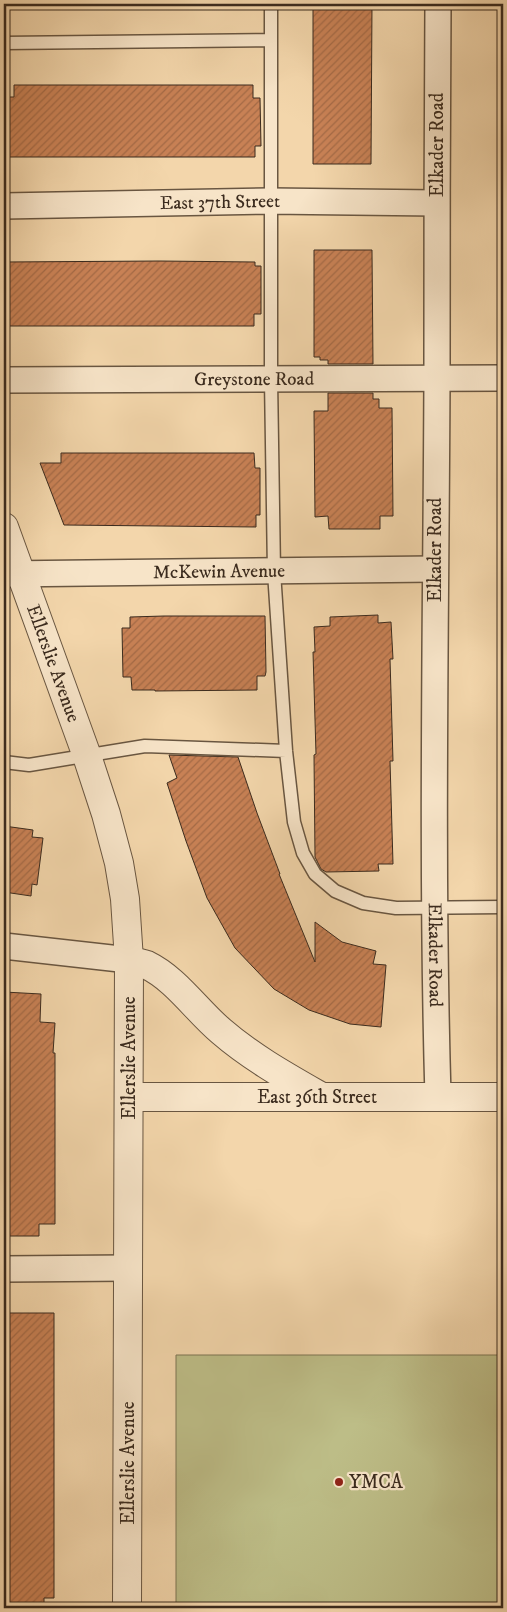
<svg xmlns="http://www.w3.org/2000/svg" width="507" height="1612" font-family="'IM FELL DW Pica',serif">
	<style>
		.pitch { fill: #bdbd87; stroke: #7c7452 }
		.building { fill: url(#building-hatch); stroke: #3b2b1e }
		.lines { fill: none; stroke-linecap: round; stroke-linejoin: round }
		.service-casing { stroke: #695641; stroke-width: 15 }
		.minor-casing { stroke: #695641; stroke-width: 28 }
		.tertiary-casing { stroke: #695641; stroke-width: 30 }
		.service { stroke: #f7e4c8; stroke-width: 12 }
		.minor { stroke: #f7e4c8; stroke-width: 25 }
		.tertiary { stroke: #f7e4c8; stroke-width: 28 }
		.poi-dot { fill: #8f2418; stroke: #f7e4c8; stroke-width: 2 }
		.labels { text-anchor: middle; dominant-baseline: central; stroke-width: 4.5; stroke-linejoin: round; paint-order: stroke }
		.street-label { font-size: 19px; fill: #3b2b1e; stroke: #f7e4c8 }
		.poi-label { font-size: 19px; fill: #3b2b1e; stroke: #f7e4c8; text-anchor: start }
	</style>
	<defs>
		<pattern id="building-hatch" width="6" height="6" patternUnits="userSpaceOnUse" patternTransform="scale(1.25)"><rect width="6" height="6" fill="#c88155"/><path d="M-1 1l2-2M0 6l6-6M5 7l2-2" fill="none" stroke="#a46a46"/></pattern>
	</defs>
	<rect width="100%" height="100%" fill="#f3d6ab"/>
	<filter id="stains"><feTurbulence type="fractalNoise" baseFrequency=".004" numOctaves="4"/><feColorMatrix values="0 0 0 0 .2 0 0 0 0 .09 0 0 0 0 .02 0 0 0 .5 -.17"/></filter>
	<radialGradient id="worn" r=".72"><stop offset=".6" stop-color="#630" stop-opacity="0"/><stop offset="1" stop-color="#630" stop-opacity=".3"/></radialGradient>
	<path class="pitch" d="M 176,1355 L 503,1355 L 503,1608 L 176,1608 Z"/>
	<path class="building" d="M 313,4 L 372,4 L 371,164 L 313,164 Z
		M 14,85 L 253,85 L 253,98 L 260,98 L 261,146 L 255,146 L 255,157 L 4,157 L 4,97 L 14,97 Z
		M 314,250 L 372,250 L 373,364 L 328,364 L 328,360 L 320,360 L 320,357 L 314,357 Z
		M 159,261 L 255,262 L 255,266 L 261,266 L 261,314 L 254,314 L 254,326 L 4,326 L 4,262 Z
		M 328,393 L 373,393 L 373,399 L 379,399 L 379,408 L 392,408 L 393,516 L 380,516 L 380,529 L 329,529 L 328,516 L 315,517 L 314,411 L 328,411 Z
		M 61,453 L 254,453 L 255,468 L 260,468 L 260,515 L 256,515 L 256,527 L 64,525 L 40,463 L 61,463 Z
		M 378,615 L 378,623 L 391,622 L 393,659 L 390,659 L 393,761 L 390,761 L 393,864 L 378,864 L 379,871 L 326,872 L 321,869 L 315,857 L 314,755 L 316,754 L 313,652 L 315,652 L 314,627 L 330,626 L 330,617 Z
		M 164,616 L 265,616 L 266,672 L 265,676 L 257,676 L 257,690 L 155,691 L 155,690 L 132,690 L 131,677 L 123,677 L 122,628 L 130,628 L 130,617 Z
		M 169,755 L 238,757 L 257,813 L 280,874 L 279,874 L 315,962 L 315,922 L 342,942 L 376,951 L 373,964 L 386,965 L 381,1027 L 350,1024 L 309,1010 L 274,989 L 235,948 L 207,898 L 186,841 L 167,783 L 177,778 Z
		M 4,826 L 33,830 L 32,837 L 43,838 L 37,885 L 32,884 L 31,896 L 4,892 Z
		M 4,992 L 41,994 L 40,1022 L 55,1023 L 53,1053 L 55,1053 L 55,1224 L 39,1224 L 39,1236 L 4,1236 Z
		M 4,1313 L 54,1313 L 54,1598 L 44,1598 L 44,1608 L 4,1608 Z"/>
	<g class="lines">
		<defs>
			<path id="service" d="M 271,4 L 271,379 L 274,572 L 286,751 L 294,822 L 303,853 L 315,874 L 335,891 L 363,903 L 396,908 L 503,907
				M 4,43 L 271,40
				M 4,762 L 29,765 L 145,746 L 286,751"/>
			<g id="minor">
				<path id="s1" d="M 438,4 C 437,128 437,253 437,377 C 436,617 431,857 438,1097"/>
				<path id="s2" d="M 4,206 L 270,201 L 436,203"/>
				<path id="s3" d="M 4,380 L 503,378"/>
				<path id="s4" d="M 4,574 L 434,569"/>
				<path d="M 4,946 L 129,960"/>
				<path d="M 4,1269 L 128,1268"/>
			</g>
			<g id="tertiary">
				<path id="s5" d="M 4,527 L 87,756 L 106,814 L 119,863 L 125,899 L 129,960 L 127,1608"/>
				<path d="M 129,960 C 135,962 141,963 147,965 C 176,979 197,1011 221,1031 C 251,1057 285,1076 320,1096"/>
				<path id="s6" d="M 129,1097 L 503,1097"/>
			</g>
		</defs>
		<use href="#service" class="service-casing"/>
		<use href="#minor" class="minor-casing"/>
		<use href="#tertiary" class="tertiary-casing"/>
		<use href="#service" class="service"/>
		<use href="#minor" class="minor"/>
		<use href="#tertiary" class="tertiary"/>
	</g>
	<circle class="poi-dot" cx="339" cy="1482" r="5"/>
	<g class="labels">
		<g class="street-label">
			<text transform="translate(437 145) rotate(-90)">Elkader Road</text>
			<text stroke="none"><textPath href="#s2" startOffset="216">East 37th Street</textPath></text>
			<text stroke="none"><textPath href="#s3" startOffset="250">Greystone Road</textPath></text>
			<text transform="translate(435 550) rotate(-90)">Elkader Road</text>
			<text stroke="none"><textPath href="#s4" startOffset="215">McKewin Avenue</textPath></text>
			<text stroke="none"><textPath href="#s5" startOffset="145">Ellerslie Avenue</textPath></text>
			<text stroke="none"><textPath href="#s1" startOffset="951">Elkader Road</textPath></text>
			<text transform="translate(129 1058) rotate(-90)">Ellerslie Avenue</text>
			<text stroke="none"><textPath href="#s6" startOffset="188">East 36th Street</textPath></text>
			<text transform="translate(128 1463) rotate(-90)">Ellerslie Avenue</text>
		</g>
		<g class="poi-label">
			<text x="349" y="1482">YMCA</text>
		</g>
	</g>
	<rect width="507" height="1612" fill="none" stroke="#f3d6ab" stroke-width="20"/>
	<rect x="5" y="5" width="497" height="1602" fill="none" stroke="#3b2b1e" stroke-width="2.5"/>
	<rect x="10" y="10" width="487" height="1592" fill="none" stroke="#3b2b1e"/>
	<rect width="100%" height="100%" filter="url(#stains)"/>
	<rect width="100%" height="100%" fill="url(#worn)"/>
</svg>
